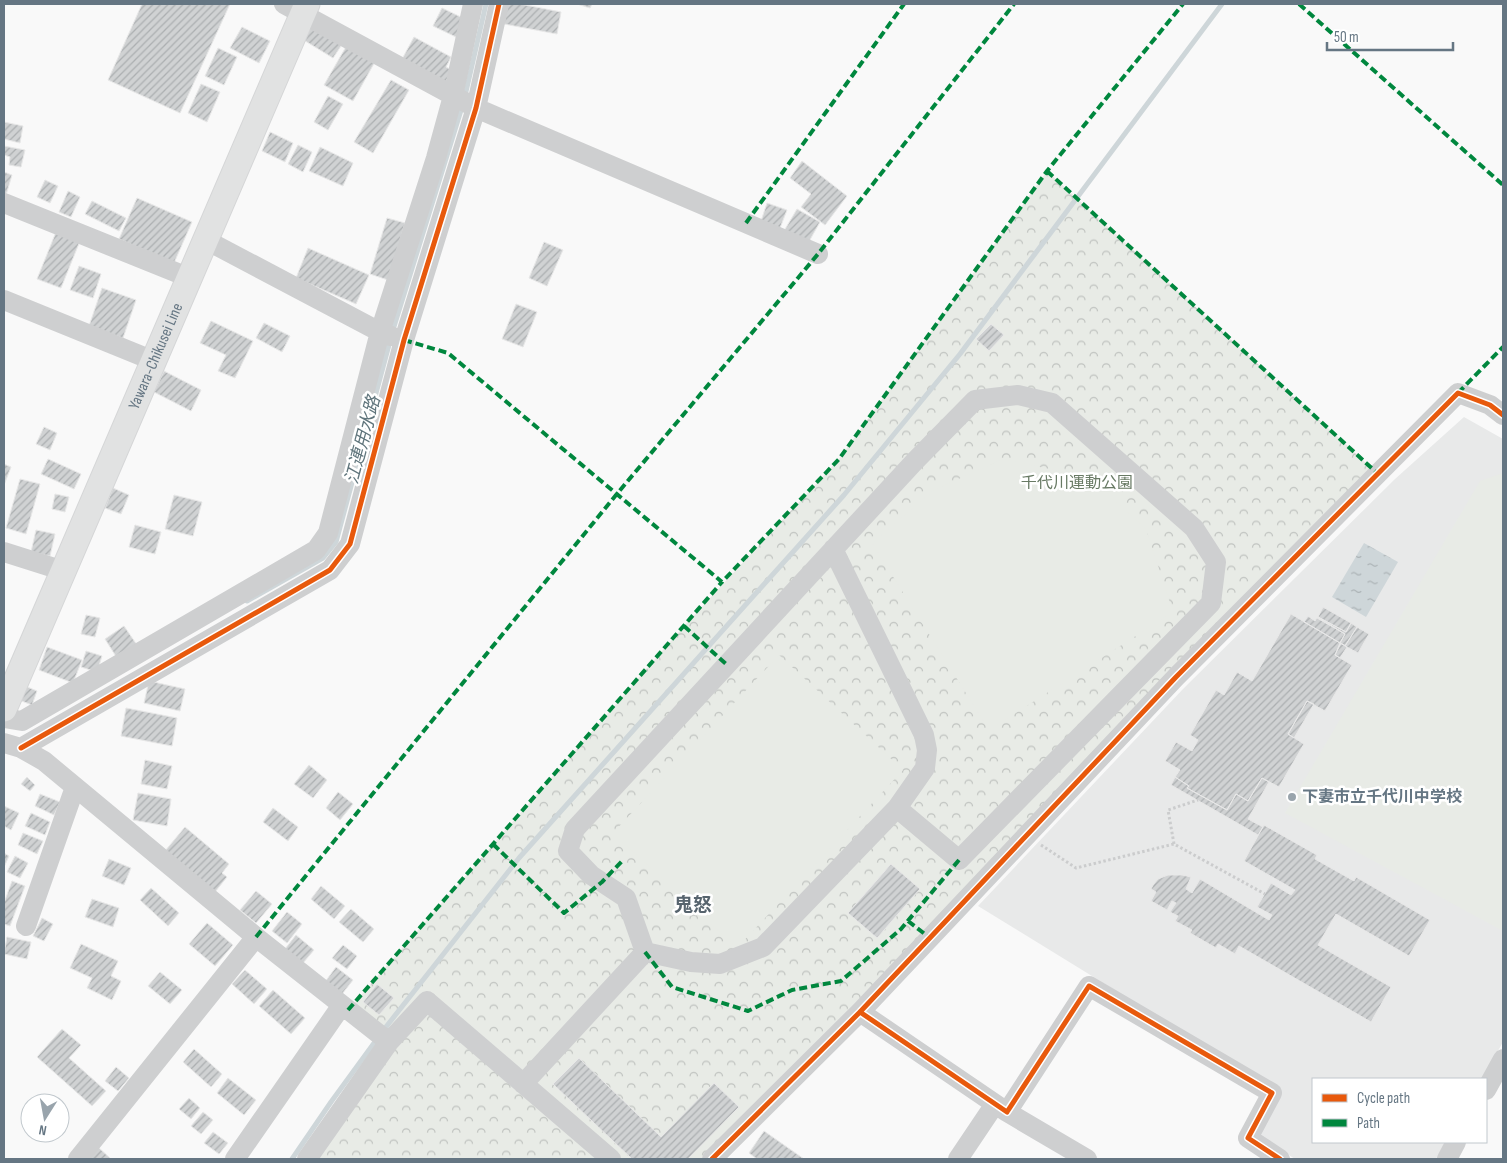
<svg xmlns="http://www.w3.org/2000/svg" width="1507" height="1163" font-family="'Sofia Sans Condensed','Noto Sans JP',sans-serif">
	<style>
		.built { fill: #e8e9e9 }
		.park { fill: url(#park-crowns) }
		.garden { fill: #e8ebe6 }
		.water { fill: url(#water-ripples) }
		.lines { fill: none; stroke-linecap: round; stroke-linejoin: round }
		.stream { stroke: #ced6d9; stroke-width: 5 }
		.building { fill: url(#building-hatch); stroke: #e8e8e8 }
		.major-casing { stroke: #d5d6d7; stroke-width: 27 }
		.path { stroke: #cbcccd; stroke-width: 3; stroke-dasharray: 2.5 2.5; stroke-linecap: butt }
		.minor { stroke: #cecfd0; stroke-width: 20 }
		.major { stroke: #e1e2e2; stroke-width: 25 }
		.quiet { stroke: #00873e; stroke-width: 4; stroke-dasharray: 8 4; stroke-linecap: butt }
		.cycleway-casing { stroke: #fff; stroke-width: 8 }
		.cycleway { stroke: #e8590c; stroke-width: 5 }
		.poi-dot { fill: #99a4ac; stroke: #fff; stroke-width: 2 }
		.labels { text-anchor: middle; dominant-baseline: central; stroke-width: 5; stroke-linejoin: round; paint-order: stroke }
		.street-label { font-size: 16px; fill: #657683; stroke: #fff }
		.park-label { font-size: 16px; fill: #687a64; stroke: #fff }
		.poi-label { font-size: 16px; font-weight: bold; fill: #657683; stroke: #fff; text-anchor: start }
		.water-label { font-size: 18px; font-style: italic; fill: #60757c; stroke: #fff }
		.quarter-label { font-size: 19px; font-weight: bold; fill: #57646e; stroke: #fff }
	</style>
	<defs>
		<pattern id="park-crowns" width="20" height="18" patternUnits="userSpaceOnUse" patternTransform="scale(1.25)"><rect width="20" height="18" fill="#e8ebe6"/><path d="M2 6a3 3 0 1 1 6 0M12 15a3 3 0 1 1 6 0" fill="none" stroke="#c0c3c0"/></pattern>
		<pattern id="water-ripples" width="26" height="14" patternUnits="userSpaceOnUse" patternTransform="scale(1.25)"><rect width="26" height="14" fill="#ced6d9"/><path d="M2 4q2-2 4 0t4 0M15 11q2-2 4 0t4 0" fill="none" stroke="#abb2b5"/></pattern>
		<pattern id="building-hatch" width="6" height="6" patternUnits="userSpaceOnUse" patternTransform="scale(1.25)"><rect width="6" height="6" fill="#d0d2d3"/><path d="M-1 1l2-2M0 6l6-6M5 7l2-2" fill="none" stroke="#acafb1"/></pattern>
	</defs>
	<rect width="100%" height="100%" fill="#f9f9f9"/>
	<path class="built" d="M 1464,417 L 1503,439 L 1503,1042 L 1482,1079 L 1313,1079 L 1313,1142 L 1446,1142 L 1436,1159 L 1295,1159 L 1256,1134 L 1279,1091 L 978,906 L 1183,689 L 1395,479 Z"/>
	<path class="park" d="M 1047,171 L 1377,473 L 712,1159 L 308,1159 L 389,1042 L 348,1010 L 684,626 L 839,459 Z"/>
	<path class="garden" d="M 1003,459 L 1090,478 L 1146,529 L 1173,612 L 989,730 L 872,543 L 934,490 Z
		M 1503,473 L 1503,931 L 1285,813 L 1480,481 Z
		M 779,655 L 903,770 L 737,948 L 613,833 Z"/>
	<path class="water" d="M 1364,543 L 1398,562 L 1366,617 L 1332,597 Z"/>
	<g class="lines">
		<path class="stream" d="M 465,96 L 486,4
			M 392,333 L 462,107
			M 247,601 L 323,558 L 336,542 L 390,341
			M 382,1032 L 519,858 L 844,495 L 960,354 L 1222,4
			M 292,1159 L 331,1102 L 377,1039"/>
	</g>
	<path class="building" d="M 142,4 L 230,4 L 180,113 L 108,80 Z
		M 508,4 L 520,4 L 561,12 L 557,34 L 504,24 Z
		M 577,4 L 592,4 L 590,8 Z
		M 442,8 L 465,19 L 456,37 L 433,26 Z
		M 313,20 L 345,40 L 333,58 L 302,39 Z
		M 242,27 L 270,41 L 259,63 L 230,48 Z
		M 414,37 L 451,57 L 446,67 L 452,70 L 444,85 L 401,61 Z
		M 347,45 L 376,60 L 353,101 L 324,85 Z
		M 218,48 L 237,57 L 224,85 L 205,76 Z
		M 391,80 L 409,90 L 373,153 L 354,142 Z
		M 201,84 L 220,92 L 207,122 L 188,113 Z
		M 328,96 L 343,104 L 328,130 L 314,122 Z
		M 4,122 L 23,126 L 20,143 L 4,139 Z
		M 270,132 L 293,143 L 285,162 L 262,151 Z
		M 298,145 L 312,152 L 303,172 L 288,164 Z
		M 4,146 L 25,150 L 21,167 L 9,165 L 10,157 L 4,155 Z
		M 320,147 L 353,163 L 343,186 L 309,171 Z
		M 802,161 L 847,196 L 825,225 L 801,207 L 811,194 L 790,178 Z
		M 4,172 L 12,175 L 6,195 L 4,195 Z
		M 45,180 L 58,186 L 50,203 L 37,197 Z
		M 68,191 L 80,197 L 71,217 L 59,212 Z
		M 137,198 L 192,222 L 174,263 L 119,239 Z
		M 92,201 L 126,218 L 119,231 L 85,214 Z
		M 767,203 L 787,210 L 780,228 L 761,221 Z
		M 797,209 L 820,222 L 807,245 L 784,231 Z
		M 387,218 L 405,223 L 388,280 L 370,274 Z
		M 56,232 L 80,241 L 61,288 L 37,279 Z
		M 544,242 L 563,250 L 547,286 L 529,278 Z
		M 308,248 L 369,275 L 356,304 L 296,278 Z
		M 79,266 L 101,274 L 93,298 L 70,290 Z
		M 102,288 L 136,300 L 123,338 L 89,326 Z
		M 516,304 L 537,312 L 523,347 L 502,339 Z
		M 211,321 L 253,341 L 235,378 L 218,371 L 226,355 L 200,343 Z
		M 264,323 L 290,336 L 282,352 L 256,338 Z
		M 991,324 L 1004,335 L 989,351 L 976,339 Z
		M 164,371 L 201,390 L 191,411 L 154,392 Z
		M 44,427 L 57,433 L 50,450 L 36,444 Z
		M 48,459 L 81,474 L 74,489 L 41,474 Z
		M 4,464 L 11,467 L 4,485 Z
		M 20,479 L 40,484 L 26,534 L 6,528 Z
		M 113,488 L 129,495 L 121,514 L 105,508 Z
		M 55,494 L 69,497 L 65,512 L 52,509 Z
		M 174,495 L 202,502 L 193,536 L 165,529 Z
		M 135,525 L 161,532 L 155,554 L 129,547 Z
		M 36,530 L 55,534 L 50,556 L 31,552 Z
		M 1323,607 L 1351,623 L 1346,632 L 1318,617 Z
		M 1291,614 L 1340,643 L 1335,655 L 1352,665 L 1325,711 L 1307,701 L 1288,734 L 1304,744 L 1279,787 L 1262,778 L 1248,801 L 1236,794 L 1227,810 L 1187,788 L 1189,786 L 1175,777 L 1180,770 L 1165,761 L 1176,742 L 1192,751 L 1198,740 L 1190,735 L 1216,690 L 1224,695 L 1237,672 L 1252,681 Z
		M 86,615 L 100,618 L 95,637 L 81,634 Z
		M 1308,616 L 1315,621 L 1317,618 L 1345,634 L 1340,643 L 1304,622 Z
		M 1318,617 L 1346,632 L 1351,623 L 1357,627 L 1345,646 L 1340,643 L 1345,634 Z
		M 124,626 L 137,645 L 117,658 L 105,639 Z
		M 1357,627 L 1369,634 L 1358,653 L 1345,646 Z
		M 1341,643 L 1347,647 L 1340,658 L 1335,655 Z
		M 47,647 L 82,660 L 73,683 L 39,670 Z
		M 86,651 L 102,656 L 97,672 L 81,667 Z
		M 149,681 L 185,689 L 180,711 L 144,703 Z
		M 25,686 L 37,691 L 32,705 L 19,700 Z
		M 1307,701 L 1314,704 L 1294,738 L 1288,734 Z
		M 126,708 L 177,718 L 172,746 L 121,736 Z
		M 145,760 L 172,766 L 167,789 L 141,784 Z
		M 309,765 L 327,780 L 313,798 L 294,784 Z
		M 27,777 L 35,785 L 30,791 L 21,784 Z
		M 1175,777 L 1189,786 L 1187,788 L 1227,810 L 1236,794 L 1248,801 L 1262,778 L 1269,782 L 1248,819 L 1263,827 L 1258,835 L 1171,785 Z
		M 338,792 L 353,804 L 340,820 L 326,808 Z
		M 138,793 L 171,799 L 167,826 L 133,820 Z
		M 40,794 L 60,802 L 54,815 L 35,806 Z
		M 4,806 L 19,813 L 11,830 L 4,826 Z
		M 273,808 L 298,827 L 288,841 L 263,822 Z
		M 31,813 L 50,822 L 45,835 L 25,826 Z
		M 1264,825 L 1317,855 L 1315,859 L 1354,881 L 1356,877 L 1430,920 L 1409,956 L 1336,914 L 1318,945 L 1391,987 L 1371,1022 L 1239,946 L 1235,954 L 1218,944 L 1216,948 L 1190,933 L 1192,930 L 1175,921 L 1178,916 L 1170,912 L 1176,903 L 1172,901 L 1167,910 L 1151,901 L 1156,892 L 1151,889 L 1153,885 L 1158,879 L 1168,875 L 1182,875 L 1191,877 L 1186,889 L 1192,893 L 1200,879 L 1269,920 L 1272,915 L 1257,907 L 1271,883 L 1291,895 L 1295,890 L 1244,861 Z
		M 185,827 L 229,864 L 222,873 L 227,877 L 215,892 L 165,851 Z
		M 23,833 L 43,841 L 37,854 L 18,845 Z
		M 4,853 L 9,856 L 4,867 Z
		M 15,856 L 28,863 L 20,878 L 7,872 Z
		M 109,859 L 131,868 L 124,885 L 102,876 Z
		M 891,864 L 920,889 L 877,938 L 848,913 Z
		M 12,881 L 25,886 L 10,926 L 4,924 L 4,903 Z
		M 321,886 L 345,906 L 334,919 L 311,899 Z
		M 151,888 L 179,913 L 168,926 L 140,900 Z
		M 256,891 L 272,904 L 256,923 L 240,910 Z
		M 92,899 L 119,908 L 113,927 L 85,917 Z
		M 351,909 L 374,929 L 363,942 L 339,922 Z
		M 287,912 L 302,924 L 287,943 L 272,931 Z
		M 42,918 L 53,924 L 44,941 L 33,936 Z
		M 207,923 L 233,945 L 215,966 L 189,944 Z
		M 296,935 L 314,950 L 303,963 L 285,949 Z
		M 7,937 L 31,942 L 27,959 L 4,954 Z
		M 81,944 L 118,961 L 111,976 L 121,981 L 112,1000 L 87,988 L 92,978 L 70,968 Z
		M 343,945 L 357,956 L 347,969 L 332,958 Z
		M 336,967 L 353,980 L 342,994 L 325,982 Z
		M 245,970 L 267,989 L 254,1004 L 232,984 Z
		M 160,972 L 182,990 L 170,1004 L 148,986 Z
		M 377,984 L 394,998 L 379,1015 L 363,1002 Z
		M 273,990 L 305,1018 L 291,1034 L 259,1006 Z
		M 62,1029 L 81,1045 L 69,1058 L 106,1091 L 92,1106 L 37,1057 Z
		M 194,1049 L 222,1074 L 211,1087 L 183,1062 Z
		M 579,1058 L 661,1137 L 714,1083 L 739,1107 L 688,1159 L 632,1159 L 553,1084 Z
		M 116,1067 L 129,1078 L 118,1091 L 105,1081 Z
		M 228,1078 L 256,1100 L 244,1115 L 217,1093 Z
		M 189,1098 L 200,1108 L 191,1119 L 179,1109 Z
		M 203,1112 L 213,1120 L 201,1134 L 191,1126 Z
		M 764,1131 L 804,1159 L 757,1159 L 749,1153 Z
		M 213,1132 L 228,1143 L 219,1154 L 204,1143 Z
		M 98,1147 L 111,1159 L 89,1159 Z"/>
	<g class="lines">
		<defs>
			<g id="major">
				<path id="s1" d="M 4,709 L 307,4"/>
			</g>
		</defs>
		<use href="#major" class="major-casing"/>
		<path class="path" d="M 1174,844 L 1168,810 L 1198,800
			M 1041,845 L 1076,868 L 1174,844 L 1265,894"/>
		<path class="minor" d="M 284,4 L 476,108 L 818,254
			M 4,203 L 190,278
			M 206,240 L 380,332 L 391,336
			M 4,300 L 154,361
			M 4,552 L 64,571
			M 4,718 L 22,721 L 316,550 L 328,533 L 380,332 L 436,158 L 453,96 L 473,4
			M 4,743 L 21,748 L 44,761 L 256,937 L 389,1042
			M 21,748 L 330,570 L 350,544 L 404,340 L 476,108 L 499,4
			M 26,926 L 75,787
			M 645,952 L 626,898 L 591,875 L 568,851 L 575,829 L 915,461 L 975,400 L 1018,395 L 1052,403 L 1194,528 L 1216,562 L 1211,603 L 959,860 L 897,808
			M 645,952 L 691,962 L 720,964 L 763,947 L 897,808 L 925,768 L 927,750 L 924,735 L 833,549
			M 860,1012 L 1007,1112 L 1089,986 L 1272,1093 L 1248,1138 L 1280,1159
			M 523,1084 L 645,952
			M 1486,1090 L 1503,1059
			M 1007,1112 L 1087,1159
			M 78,1159 L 256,937
			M 235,1159 L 342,1005
			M 307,1159 L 389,1042 L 427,1001 L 611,1159
			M 712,1159 L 860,1012 L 1176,677 L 1458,393 L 1490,405 L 1503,415
			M 958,1159 L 995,1104
			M 1447,1159 L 1456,1142"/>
		<use href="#major" class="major"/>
		<path class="quiet" d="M 1299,4 L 1503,185
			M 1047,171 L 1377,473
			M 746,223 L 904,4
			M 404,340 L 448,353 L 722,582 L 839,459 L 1047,171 L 1183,4
			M 1458,393 L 1503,347
			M 684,626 L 726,664
			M 493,844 L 564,913 L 602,882 L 624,859
			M 908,921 L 930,938
			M 256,937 L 616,495 L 818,254 L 1014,4
			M 645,952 L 672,987 L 748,1011 L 792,990 L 841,981 L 901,929 L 959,860
			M 348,1010 L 722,582"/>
		<defs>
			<path id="cycleway" d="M 21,748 L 330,570 L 350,544 L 404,340 L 476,108 L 499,4
				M 860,1012 L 1007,1112 L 1089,986 L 1272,1093 L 1248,1138 L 1280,1159
				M 712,1159 L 860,1012 L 1176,677 L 1458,393 L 1490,405 L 1503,415"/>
		</defs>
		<use href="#cycleway" class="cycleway-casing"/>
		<use href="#cycleway" class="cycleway"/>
	</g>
	<circle class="poi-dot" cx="1292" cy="797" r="5"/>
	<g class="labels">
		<g class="street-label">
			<text stroke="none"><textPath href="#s1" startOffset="384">Yawara-Chikusei Line</textPath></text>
		</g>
		<g class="park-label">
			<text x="1077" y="483">千代川運動公園</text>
		</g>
		<g class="poi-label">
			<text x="1302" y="797">下妻市立千代川中学校</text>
		</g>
		<g class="water-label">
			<text transform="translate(363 440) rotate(-75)">江連用水路</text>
		</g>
		<g class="quarter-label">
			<text x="693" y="905">鬼怒</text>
		</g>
	</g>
	<rect width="1507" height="1163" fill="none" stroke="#657683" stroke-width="10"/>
	<rect x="1312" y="1078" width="175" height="65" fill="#ffffff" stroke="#c1c8cd"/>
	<rect x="1322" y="1094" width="25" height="8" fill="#e8590c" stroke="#c1c8cd"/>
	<text x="1357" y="1103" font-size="15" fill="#657683">Cycle path</text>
	<rect x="1322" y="1119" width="25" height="8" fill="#00873e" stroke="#c1c8cd"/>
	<text x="1357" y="1128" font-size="15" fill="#657683">Path</text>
	<g transform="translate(45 1118) rotate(191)"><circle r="24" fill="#ffffff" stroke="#c1c8cd"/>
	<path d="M0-4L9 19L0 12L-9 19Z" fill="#99a4ac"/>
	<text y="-8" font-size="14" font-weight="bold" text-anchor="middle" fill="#657683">N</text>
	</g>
	<path d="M1327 42v8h126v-8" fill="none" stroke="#657683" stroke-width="2.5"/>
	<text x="1334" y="42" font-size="15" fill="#657683" stroke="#ffffff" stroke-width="4" paint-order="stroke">50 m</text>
</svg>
